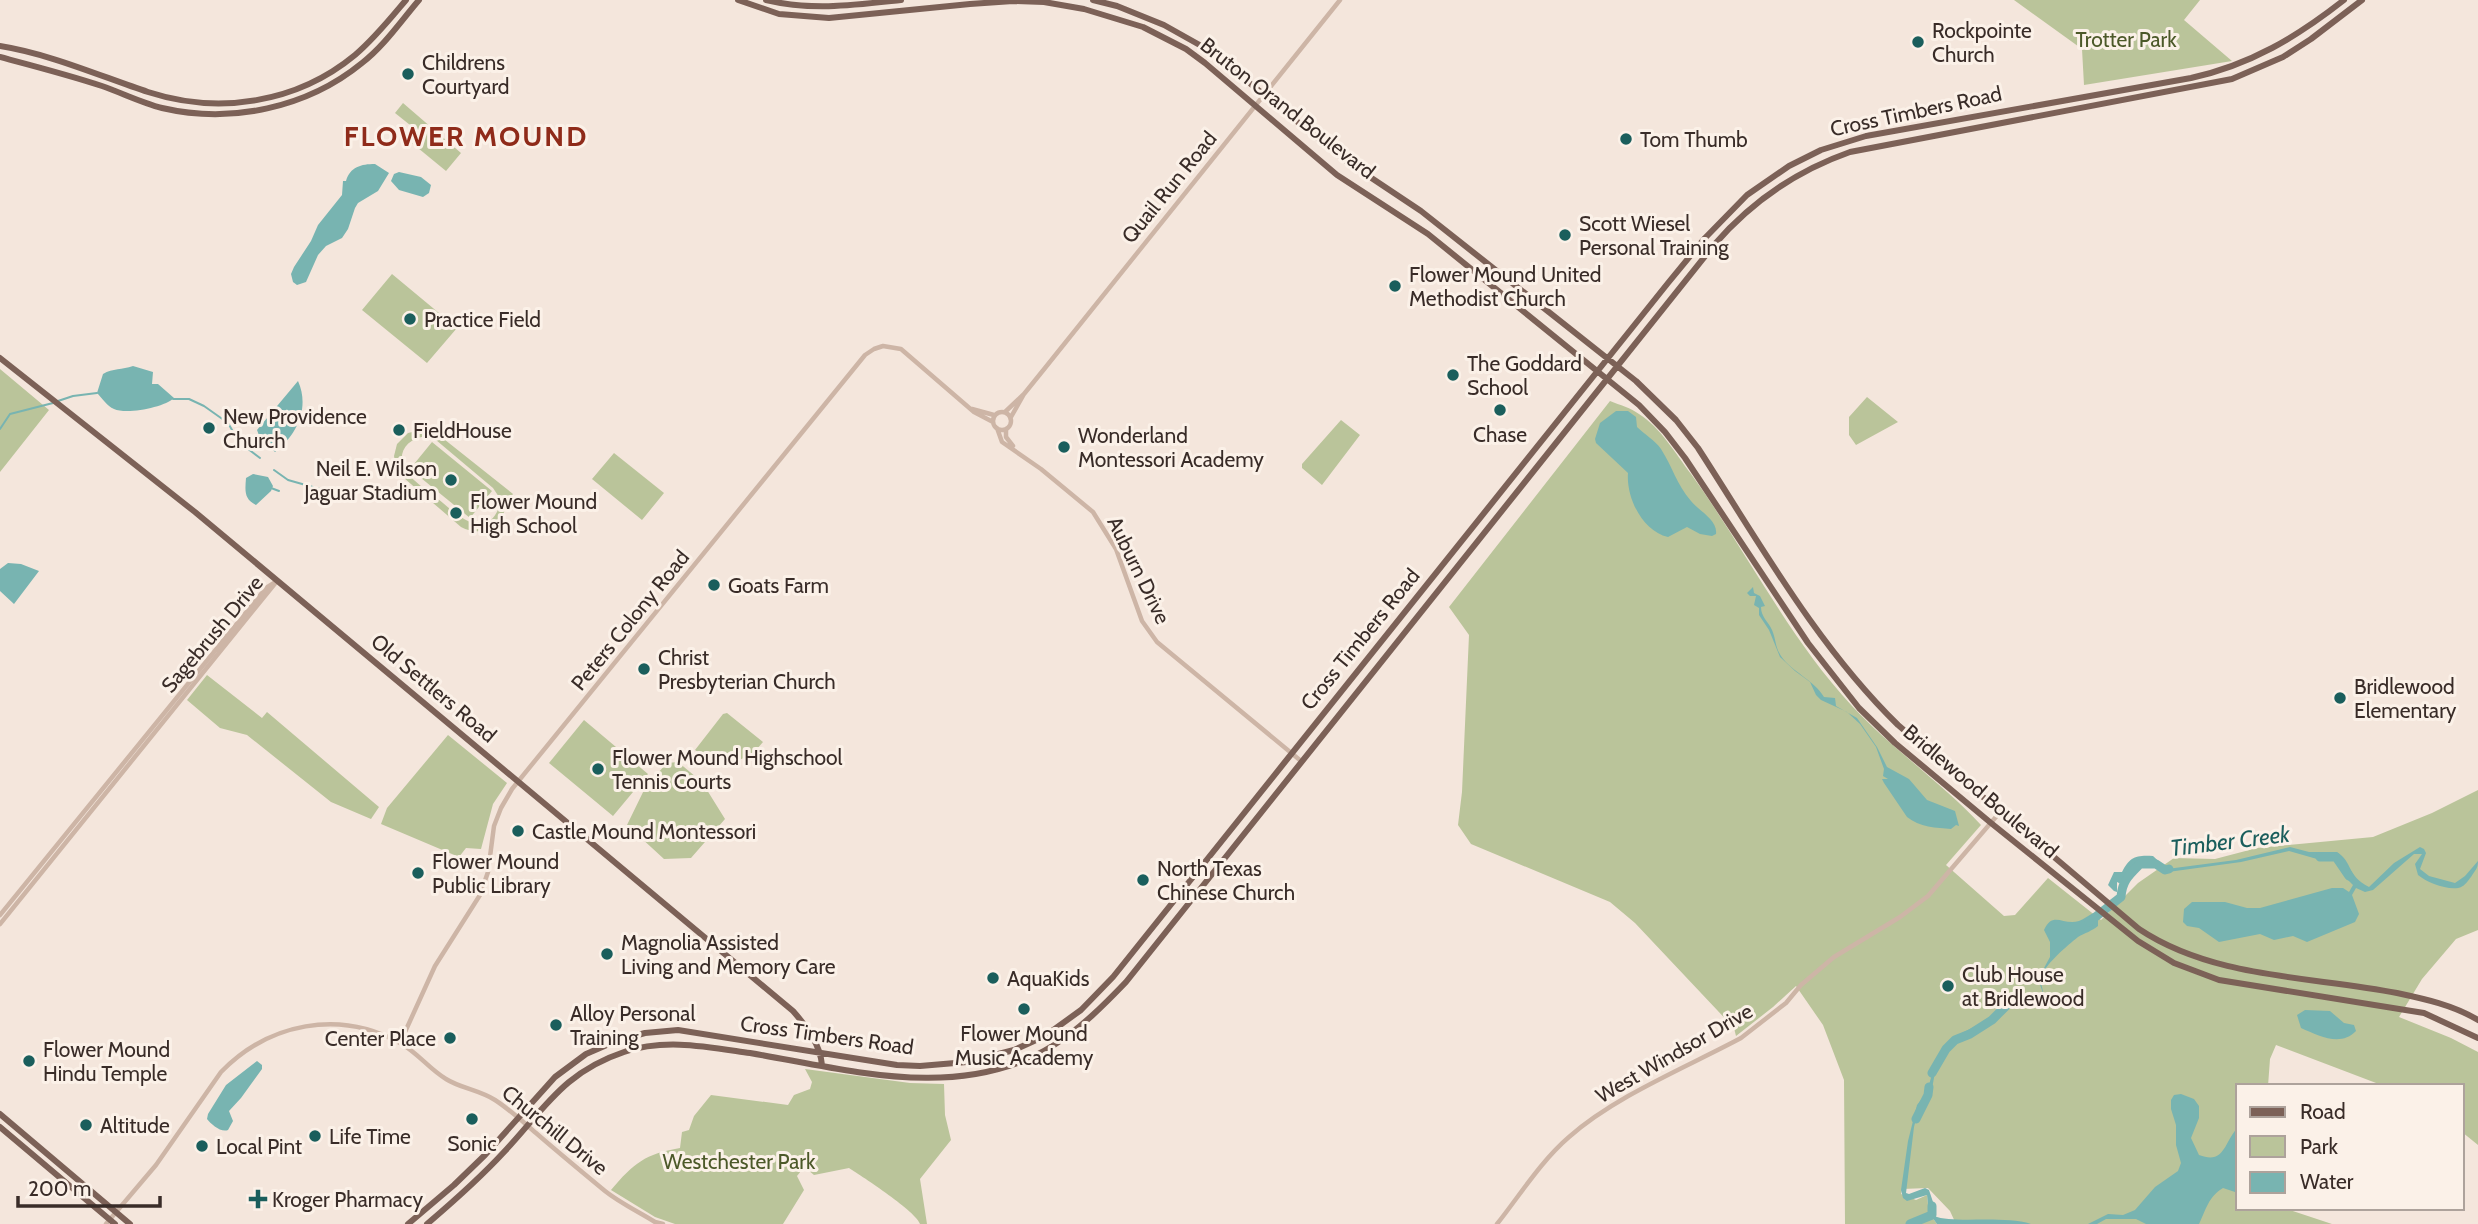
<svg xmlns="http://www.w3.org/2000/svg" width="2478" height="1224" font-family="Cabin,sans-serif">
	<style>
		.green { fill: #bac49a; fill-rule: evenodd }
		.water { fill: #78b4b1 }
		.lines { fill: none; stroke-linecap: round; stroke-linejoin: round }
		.stream { stroke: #78b4b1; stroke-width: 2 }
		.river { stroke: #78b4b1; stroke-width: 9 }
		.minor { stroke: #cdb5a6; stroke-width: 4.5 }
		.major { stroke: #7c6157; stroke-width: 6 }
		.poi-dot { fill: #1a5e5c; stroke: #fbf1e8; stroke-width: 2.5 }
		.labels { text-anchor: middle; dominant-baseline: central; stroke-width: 6; stroke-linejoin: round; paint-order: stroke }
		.poi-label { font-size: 21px; fill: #392c28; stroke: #fbf1e8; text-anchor: start }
		.park-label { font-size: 21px; fill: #4c5929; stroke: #fbf1e8 }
		.street-label { font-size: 21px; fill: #392c28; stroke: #fbf1e8 }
		.water-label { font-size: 23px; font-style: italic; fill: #1a5e5c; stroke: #fbf1e8 }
		.district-label { font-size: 28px; font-weight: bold; letter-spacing: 2px; fill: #8f2b1a; stroke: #fbf1e8 }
	</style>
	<rect width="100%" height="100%" fill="#f4e6dc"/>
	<path class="green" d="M 2014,0 L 2200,0 L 2184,20 L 2232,61 L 2084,85 L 2082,49 Z
		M 403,103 L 461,153 L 446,171 L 407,139 L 415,129 L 395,113 Z
		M 392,274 L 457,328 L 427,363 L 362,310 Z
		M 0,369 L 49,410 L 0,472 Z
		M 1867,397 L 1898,422 L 1856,445 L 1849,435 L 1849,417 Z
		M 1610,401 C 1620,405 1631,408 1639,414 C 1661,428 1675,453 1691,474 C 1746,550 1788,637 1852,706 C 1892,749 1941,782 1981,825 L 1946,865 L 2004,916 L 2015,915 L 2048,878 L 2101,920 L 2138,883 L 2174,858 L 2215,859 L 2257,848 L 2373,837 L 2432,813 L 2478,790 L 2478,930 L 2456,939 L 2422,979 L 2399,1017 L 2451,1038 L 2478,1052 L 2478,1145 L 2462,1132 L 2462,1086 L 2384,1086 L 2276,1045 L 2270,1059 L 2268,1086 L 2238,1086 L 2238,1208 L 2284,1208 L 2332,1224 L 1956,1224 L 1950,1211 L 1928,1188 L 1902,1189 L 1901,1194 L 1916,1200 L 1927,1195 L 1929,1213 L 1937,1224 L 1845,1224 L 1844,1080 L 1823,1025 L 1796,986 L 1773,1007 L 1736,1036 L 1734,1028 L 1635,923 L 1610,902 L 1471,844 L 1458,825 L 1462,792 L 1469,635 L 1449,607 Z
		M 1341,420 L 1360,435 L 1322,485 L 1302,468 L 1302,464 Z
		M 425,424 L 513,494 L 509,499 L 506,498 C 507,525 484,539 461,527 L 397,472 L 394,456 L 397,444 L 408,433 L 421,430 ZM 426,436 L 436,440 L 493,488 L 499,497 L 500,505 C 486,544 457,514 438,499 C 427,490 414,482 404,470 C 397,451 407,439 426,436 Z
		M 432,442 L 492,491 L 470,518 L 410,469 Z
		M 614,453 L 664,493 L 642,520 L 592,479 Z
		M 207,675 L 262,718 L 267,712 L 379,807 L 371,819 L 331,802 L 247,735 L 220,728 L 187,700 Z
		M 727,713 L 763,742 C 744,766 718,768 695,750 L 723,714 Z
		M 584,720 L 648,774 L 613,816 L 549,763 Z
		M 448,735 L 507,783 L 493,804 L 481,849 L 466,848 L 459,857 L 381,824 L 387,808 Z
		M 678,762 L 702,782 L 725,819 L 691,858 L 664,859 L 627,825 L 646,786 L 667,763 Z
		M 805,1069 L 910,1083 L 944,1084 L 945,1115 L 951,1140 L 920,1179 L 927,1224 L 920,1224 C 917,1212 863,1177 849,1168 L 814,1175 L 808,1170 L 801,1171 L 797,1176 L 804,1190 L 783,1224 L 675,1224 L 655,1217 L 611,1190 C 634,1163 645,1154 680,1148 L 682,1132 L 689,1130 L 694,1116 L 711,1095 L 788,1105 L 794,1095 L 810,1089 L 812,1082 Z"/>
	<path class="water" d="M 375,164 L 389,173 L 378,191 L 358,203 L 355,208 L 348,229 L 342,238 L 326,246 L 318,255 L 306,282 L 297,285 L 293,282 L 291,274 L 294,267 L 311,241 L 318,225 L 342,195 L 343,181 L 346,181 C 350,167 361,164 375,164 Z
		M 399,172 L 421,177 L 431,185 L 429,193 L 423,197 L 399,190 L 391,181 L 394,174 Z
		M 133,366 L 153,372 L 152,384 L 158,384 L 174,398 C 165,407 127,415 114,409 C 107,406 102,398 97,393 L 103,374 C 113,368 122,370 133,366 Z
		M 298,381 C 310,408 297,435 275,452 L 260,438 L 257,430 Z
		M 1616,411 L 1628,411 L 1636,417 L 1637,427 C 1645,435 1655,440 1661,449 C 1673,468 1676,483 1691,501 C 1699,511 1718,520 1716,534 L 1712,536 L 1700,534 L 1687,527 L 1668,537 C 1642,531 1626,497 1628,473 L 1596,443 L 1595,439 L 1600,423 Z
		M 253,474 L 268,477 L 273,486 L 271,491 L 256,505 C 244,499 245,491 246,478 Z
		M 8,563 L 21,564 L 39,571 L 14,604 L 0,591 L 0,569 Z
		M 1753,587 L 1754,593 L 1760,596 L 1765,606 L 1761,607 C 1761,617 1768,621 1772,630 C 1776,639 1775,647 1781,656 C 1792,672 1814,680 1824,697 L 1835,698 L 1836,706 L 1857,718 L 1877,747 L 1887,767 L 1909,779 L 1927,800 L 1955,811 L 1959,826 L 1956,825 L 1951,829 C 1937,828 1919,827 1907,817 L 1884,783 L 1882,779 L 1888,779 L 1883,776 L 1884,769 L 1876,747 L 1860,724 L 1847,712 L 1821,700 L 1816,695 L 1810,682 L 1795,671 L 1780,657 L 1769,630 L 1759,615 L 1759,608 L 1754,605 L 1756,596 L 1750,596 L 1747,593 Z
		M 2290,847 L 2309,852 L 2337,852 C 2353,862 2346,875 2369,887 L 2394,863 L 2420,847 L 2424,849 L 2426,853 L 2420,869 L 2429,876 L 2455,883 L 2465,876 L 2478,861 C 2478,869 2475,870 2471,877 C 2467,882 2464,887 2458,888 C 2446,890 2426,882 2418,875 L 2415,864 L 2422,854 L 2414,854 L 2373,890 L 2365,892 L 2356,888 L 2352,895 L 2359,914 L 2355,922 L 2307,942 L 2293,936 L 2274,940 L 2260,934 L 2219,942 L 2199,928 L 2187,926 L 2183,922 L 2184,909 L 2192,902 L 2225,902 L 2247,908 L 2260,908 L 2332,888 L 2343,888 L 2349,892 L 2353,885 L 2344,876 L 2343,863 L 2335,857 L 2317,859 L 2289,851 L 2241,862 L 2168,872 L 2156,864 L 2130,869 L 2127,875 L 2129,879 L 2123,885 L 2117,882 L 2117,892 L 2114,891 L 2108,885 L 2114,872 L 2122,872 C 2130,857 2135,855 2153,856 L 2167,869 L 2236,860 Z
		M 2094,913 L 2098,917 L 2098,926 C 2092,931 2085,933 2078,937 C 2068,945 2043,966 2041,978 C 2040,986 2045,991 2043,999 L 2035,1004 L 2007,1007 L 1979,1027 L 1955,1038 L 1949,1045 L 1936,1067 L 1931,1094 L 1920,1104 L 1914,1127 L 1906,1193 L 1909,1194 L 1925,1188 L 1929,1190 L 1934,1205 L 1934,1216 C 1953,1224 2002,1215 2031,1224 L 1937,1224 L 1929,1213 L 1927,1195 L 1907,1201 L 1903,1198 L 1901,1190 L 1908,1141 L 1917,1105 L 1927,1092 L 1936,1060 L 1943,1047 L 1954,1037 L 1986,1021 L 2008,1002 L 2035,1000 L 2043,993 L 2038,979 L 2050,957 L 2050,942 L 2044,930 C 2053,910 2063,926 2079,921 C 2084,919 2089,915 2094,913 Z
		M 2305,1010 L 2330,1011 L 2344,1023 L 2354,1025 L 2356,1031 C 2341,1047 2319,1036 2301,1028 L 2297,1015 Z
		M 257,1061 L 262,1065 L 262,1069 L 241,1098 L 229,1111 L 233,1121 L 228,1130 C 221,1133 211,1124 207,1119 L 208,1114 L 226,1085 Z
		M 2181,1094 L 2194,1099 L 2199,1106 L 2199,1118 L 2191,1138 L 2199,1155 C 2225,1165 2224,1142 2238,1127 L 2238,1193 L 2223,1188 C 2208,1197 2206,1210 2199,1224 L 2146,1224 L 2136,1219 L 2106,1219 L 2097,1224 L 2088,1224 L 2108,1214 L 2123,1215 L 2135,1210 L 2155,1187 L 2178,1171 L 2181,1163 L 2176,1145 L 2176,1125 L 2171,1109 L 2171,1100 L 2174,1095 Z"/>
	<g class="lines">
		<path class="stream" d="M 173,399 L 189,399 L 204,406 L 228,423 L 239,442 L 260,458
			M 58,401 L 73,396 L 97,393
			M 0,429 L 10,414 L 53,403
			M 244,445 L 255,438
			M 274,470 L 288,480 L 348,497
			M 271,488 L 279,491"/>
		<path class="river" d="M 2320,857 L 2336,857 L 2349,876
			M 2089,922 L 2121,897 C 2122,881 2129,875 2140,864 L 2156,864 L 2165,870 L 2169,869
			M 1932,1073 L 1946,1049 L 1955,1040 L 1970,1034 L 1992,1020 L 2007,1005
			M 1916,1119 L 1928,1095 L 1929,1087
			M 1910,1224 L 1932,1215 L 1932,1206"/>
		<path class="minor" d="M 972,409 L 994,415
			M993 421a9 9 0 1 1 18 0a9 9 0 1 1-18 0Z
			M 1005,412 L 1024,394 L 1045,368 L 1340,0
			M 1011,417 L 1024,394
			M 997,428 L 1002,442 L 1041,469 L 1093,512 L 1116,549 L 1142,621 L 1157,642 L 1301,761
			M 1006,430 L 1006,437 L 1013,446
			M 0,915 L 266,588 L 274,583
			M 0,924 L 277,581
			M 400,1043 L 435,966 L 480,895 L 488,872 L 494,826 L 501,808 L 512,789 L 865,355 L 874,349 L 883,346 L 901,349 L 974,412 L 993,422
			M 106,1224 L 156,1165 L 221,1072 C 269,1023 339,1009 400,1043 C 417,1052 429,1069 446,1079 C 460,1088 479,1090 495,1100 C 509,1109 523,1122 536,1133 C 559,1153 582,1172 605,1191 C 620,1203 639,1212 655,1222 L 663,1224
			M 1497,1224 C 1520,1195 1541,1161 1569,1137 C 1615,1096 1687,1067 1741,1038 L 1786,1003 L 1801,985 L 1834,957 L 1900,917 L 1928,896 L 2001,811"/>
		<path class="major" d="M 738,0 L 779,14 L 829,18 L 970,4 L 1013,1 L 1044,2 L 1084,9 L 1143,27 L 1186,49 L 1205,63 L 1337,175 L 1428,234 L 1639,405 L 1665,432 L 1685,458 L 1808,643 L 1859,708 L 1895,743 L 1991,823 L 2138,941 L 2174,963 L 2219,980 L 2424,1013 L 2478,1038
			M 766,0 C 812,11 855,5 901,0
			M 1093,0 L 1117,6 L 1164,25 L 1205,48 L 1226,64 L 1346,161 L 1421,211 L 1636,381 L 1676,420 L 1698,448 C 1759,542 1817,646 1898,725 L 2139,929 C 2214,979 2311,976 2397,993 C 2425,999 2453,1005 2478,1020
			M 0,46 C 50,54 100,76 148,92 C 219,115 297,103 355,55 C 374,39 390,19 406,0
			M 0,57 C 34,66 69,75 102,86 C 122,93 142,103 162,108 C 231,124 307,108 362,63 C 384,46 401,21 419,0
			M 0,358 L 195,512 L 793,1011 C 807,1027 820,1044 822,1065
			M 0,1114 L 130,1224
			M 0,1127 L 115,1224
			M 408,1224 L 454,1185 L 485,1155 L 555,1077 L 586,1054 L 616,1041 L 645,1033 L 678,1030 L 897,1065 L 920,1066 L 967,1062 L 1014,1050 L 1045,1036 L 1081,1010 L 1113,977 L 1668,283 L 1705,238 L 1747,195 L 1789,166 L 1821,150 L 1866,136 L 2191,78 C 2250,65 2297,37 2344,0
			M 427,1224 C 454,1201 480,1178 504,1152 C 545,1108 564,1072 624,1052 C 665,1038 708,1047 750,1053 C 850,1070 962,1103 1054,1045 C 1081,1028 1104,1005 1126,982 L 1714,245 C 1752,201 1796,171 1850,152 L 2232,79 L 2283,57 L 2311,39 L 2362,0"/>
	</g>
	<g class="poi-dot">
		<circle cx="1918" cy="42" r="7"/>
		<circle cx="408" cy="74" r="7"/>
		<circle cx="1626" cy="139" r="7"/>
		<circle cx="1565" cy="235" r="7"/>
		<circle cx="1395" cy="286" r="7"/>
		<circle cx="410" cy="319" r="7"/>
		<circle cx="1453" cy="375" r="7"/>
		<circle cx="1500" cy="410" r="7"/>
		<circle cx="209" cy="428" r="7"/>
		<circle cx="399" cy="430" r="7"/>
		<circle cx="1064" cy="447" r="7"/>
		<circle cx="451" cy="480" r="7"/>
		<circle cx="456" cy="513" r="7"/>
		<circle cx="714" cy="585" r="7"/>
		<circle cx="644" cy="669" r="7"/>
		<circle cx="2340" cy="698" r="7"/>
		<circle cx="598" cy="769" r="7"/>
		<circle cx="518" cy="831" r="7"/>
		<circle cx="418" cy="873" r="7"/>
		<circle cx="1143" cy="880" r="7"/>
		<circle cx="607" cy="954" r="7"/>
		<circle cx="993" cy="978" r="7"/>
		<circle cx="1948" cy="986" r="7"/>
		<circle cx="1024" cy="1009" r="7"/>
		<circle cx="556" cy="1025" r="7"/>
		<circle cx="450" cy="1038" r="7"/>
		<circle cx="29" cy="1061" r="7"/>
		<circle cx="472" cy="1119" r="7"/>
		<circle cx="86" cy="1125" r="7"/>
		<circle cx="315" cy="1136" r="7"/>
		<circle cx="202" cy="1146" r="7"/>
		<path d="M254.5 1188.5h7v7h7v7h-7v7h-7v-7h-7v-7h7z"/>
	</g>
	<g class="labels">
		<g class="poi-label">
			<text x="1932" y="30">Rockpointe<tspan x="1932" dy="24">Church</tspan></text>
			<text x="422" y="62">Childrens<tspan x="422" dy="24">Courtyard</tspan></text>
			<text x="1640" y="139">Tom Thumb</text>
			<text x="1579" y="223">Scott Wiesel<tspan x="1579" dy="24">Personal Training</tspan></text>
			<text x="1409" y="274">Flower Mound United<tspan x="1409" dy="24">Methodist Church</tspan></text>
			<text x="424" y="319">Practice Field</text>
			<text x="1467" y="363">The Goddard<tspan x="1467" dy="24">School</tspan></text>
			<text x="223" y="416">New Providence<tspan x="223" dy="24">Church</tspan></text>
			<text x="413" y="430">FieldHouse</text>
			<text x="1500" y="434" text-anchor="middle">Chase</text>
			<text x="1078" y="435">Wonderland<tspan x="1078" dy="24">Montessori Academy</tspan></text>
			<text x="437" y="468" text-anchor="end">Neil E. Wilson<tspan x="437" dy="24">Jaguar Stadium</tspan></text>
			<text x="470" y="501">Flower Mound<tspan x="470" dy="24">High School</tspan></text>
			<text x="728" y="585">Goats Farm</text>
			<text x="658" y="657">Christ<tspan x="658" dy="24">Presbyterian Church</tspan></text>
			<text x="2354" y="686">Bridlewood<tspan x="2354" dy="24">Elementary</tspan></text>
			<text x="612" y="757">Flower Mound Highschool<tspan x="612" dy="24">Tennis Courts</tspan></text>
			<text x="532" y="831">Castle Mound Montessori</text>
			<text x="432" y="861">Flower Mound<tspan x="432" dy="24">Public Library</tspan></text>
			<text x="1157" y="868">North Texas<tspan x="1157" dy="24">Chinese Church</tspan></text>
			<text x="621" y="942">Magnolia Assisted<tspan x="621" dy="24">Living and Memory Care</tspan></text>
			<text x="1962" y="974">Club House<tspan x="1962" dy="24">at Bridlewood</tspan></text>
			<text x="1007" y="978">AquaKids</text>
			<text x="570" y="1013">Alloy Personal<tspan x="570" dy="24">Training</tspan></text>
			<text x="1024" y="1033" text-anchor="middle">Flower Mound<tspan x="1024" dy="24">Music Academy</tspan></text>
			<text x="436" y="1038" text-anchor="end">Center Place</text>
			<text x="43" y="1049">Flower Mound<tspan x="43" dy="24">Hindu Temple</tspan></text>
			<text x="100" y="1125">Altitude</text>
			<text x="329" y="1136">Life Time</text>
			<text x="472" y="1143" text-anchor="middle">Sonic</text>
			<text x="216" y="1146">Local Pint</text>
			<text x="272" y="1199">Kroger Pharmacy</text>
		</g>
		<g class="park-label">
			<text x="2126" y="39">Trotter Park</text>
			<text x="739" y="1161">Westchester Park</text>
		</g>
		<g class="street-label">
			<text transform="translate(1288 108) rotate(38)">Bruton Orand Boulevard</text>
			<text transform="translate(1916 111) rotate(-12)">Cross Timbers Road</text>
			<text transform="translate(1169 187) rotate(-51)">Quail Run Road</text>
			<text transform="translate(1139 570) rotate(64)">Auburn Drive</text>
			<text transform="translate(630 620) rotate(-51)">Peters Colony Road</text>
			<text transform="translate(212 634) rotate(-50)">Sagebrush Drive</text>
			<text transform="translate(1360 639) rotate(-51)">Cross Timbers Road</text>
			<text transform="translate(434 688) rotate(40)">Old Settlers Road</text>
			<text transform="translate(1981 791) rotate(40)">Bridlewood Boulevard</text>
			<text transform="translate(827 1035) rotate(8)">Cross Timbers Road</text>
			<text transform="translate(1674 1053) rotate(-30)">West Windsor Drive</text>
			<text transform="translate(555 1130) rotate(39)">Churchill Drive</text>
		</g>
		<g class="water-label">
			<text transform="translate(2230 841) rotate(-7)">Timber Creek</text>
		</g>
		<g class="district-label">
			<text x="466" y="136">FLOWER MOUND</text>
		</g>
	</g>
	<rect x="2236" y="1084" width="228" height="126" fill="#fbf1e8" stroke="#ada29b" stroke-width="2"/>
	<rect x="2250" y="1107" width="35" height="10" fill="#7c6157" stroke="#ada29b" stroke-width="2"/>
	<text x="2300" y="1119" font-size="21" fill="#392c28">Road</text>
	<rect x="2250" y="1136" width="35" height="21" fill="#bac49a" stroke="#ada29b" stroke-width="2"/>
	<text x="2300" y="1154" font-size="21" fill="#392c28">Park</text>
	<rect x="2250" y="1172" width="35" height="21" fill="#78b4b1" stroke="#ada29b" stroke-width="2"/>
	<text x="2300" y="1189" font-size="21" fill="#392c28">Water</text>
	<path d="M18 1196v10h142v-10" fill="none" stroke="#392c28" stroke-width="3.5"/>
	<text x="28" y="1196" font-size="21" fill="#392c28" stroke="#fbf1e8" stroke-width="5" paint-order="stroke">200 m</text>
</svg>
